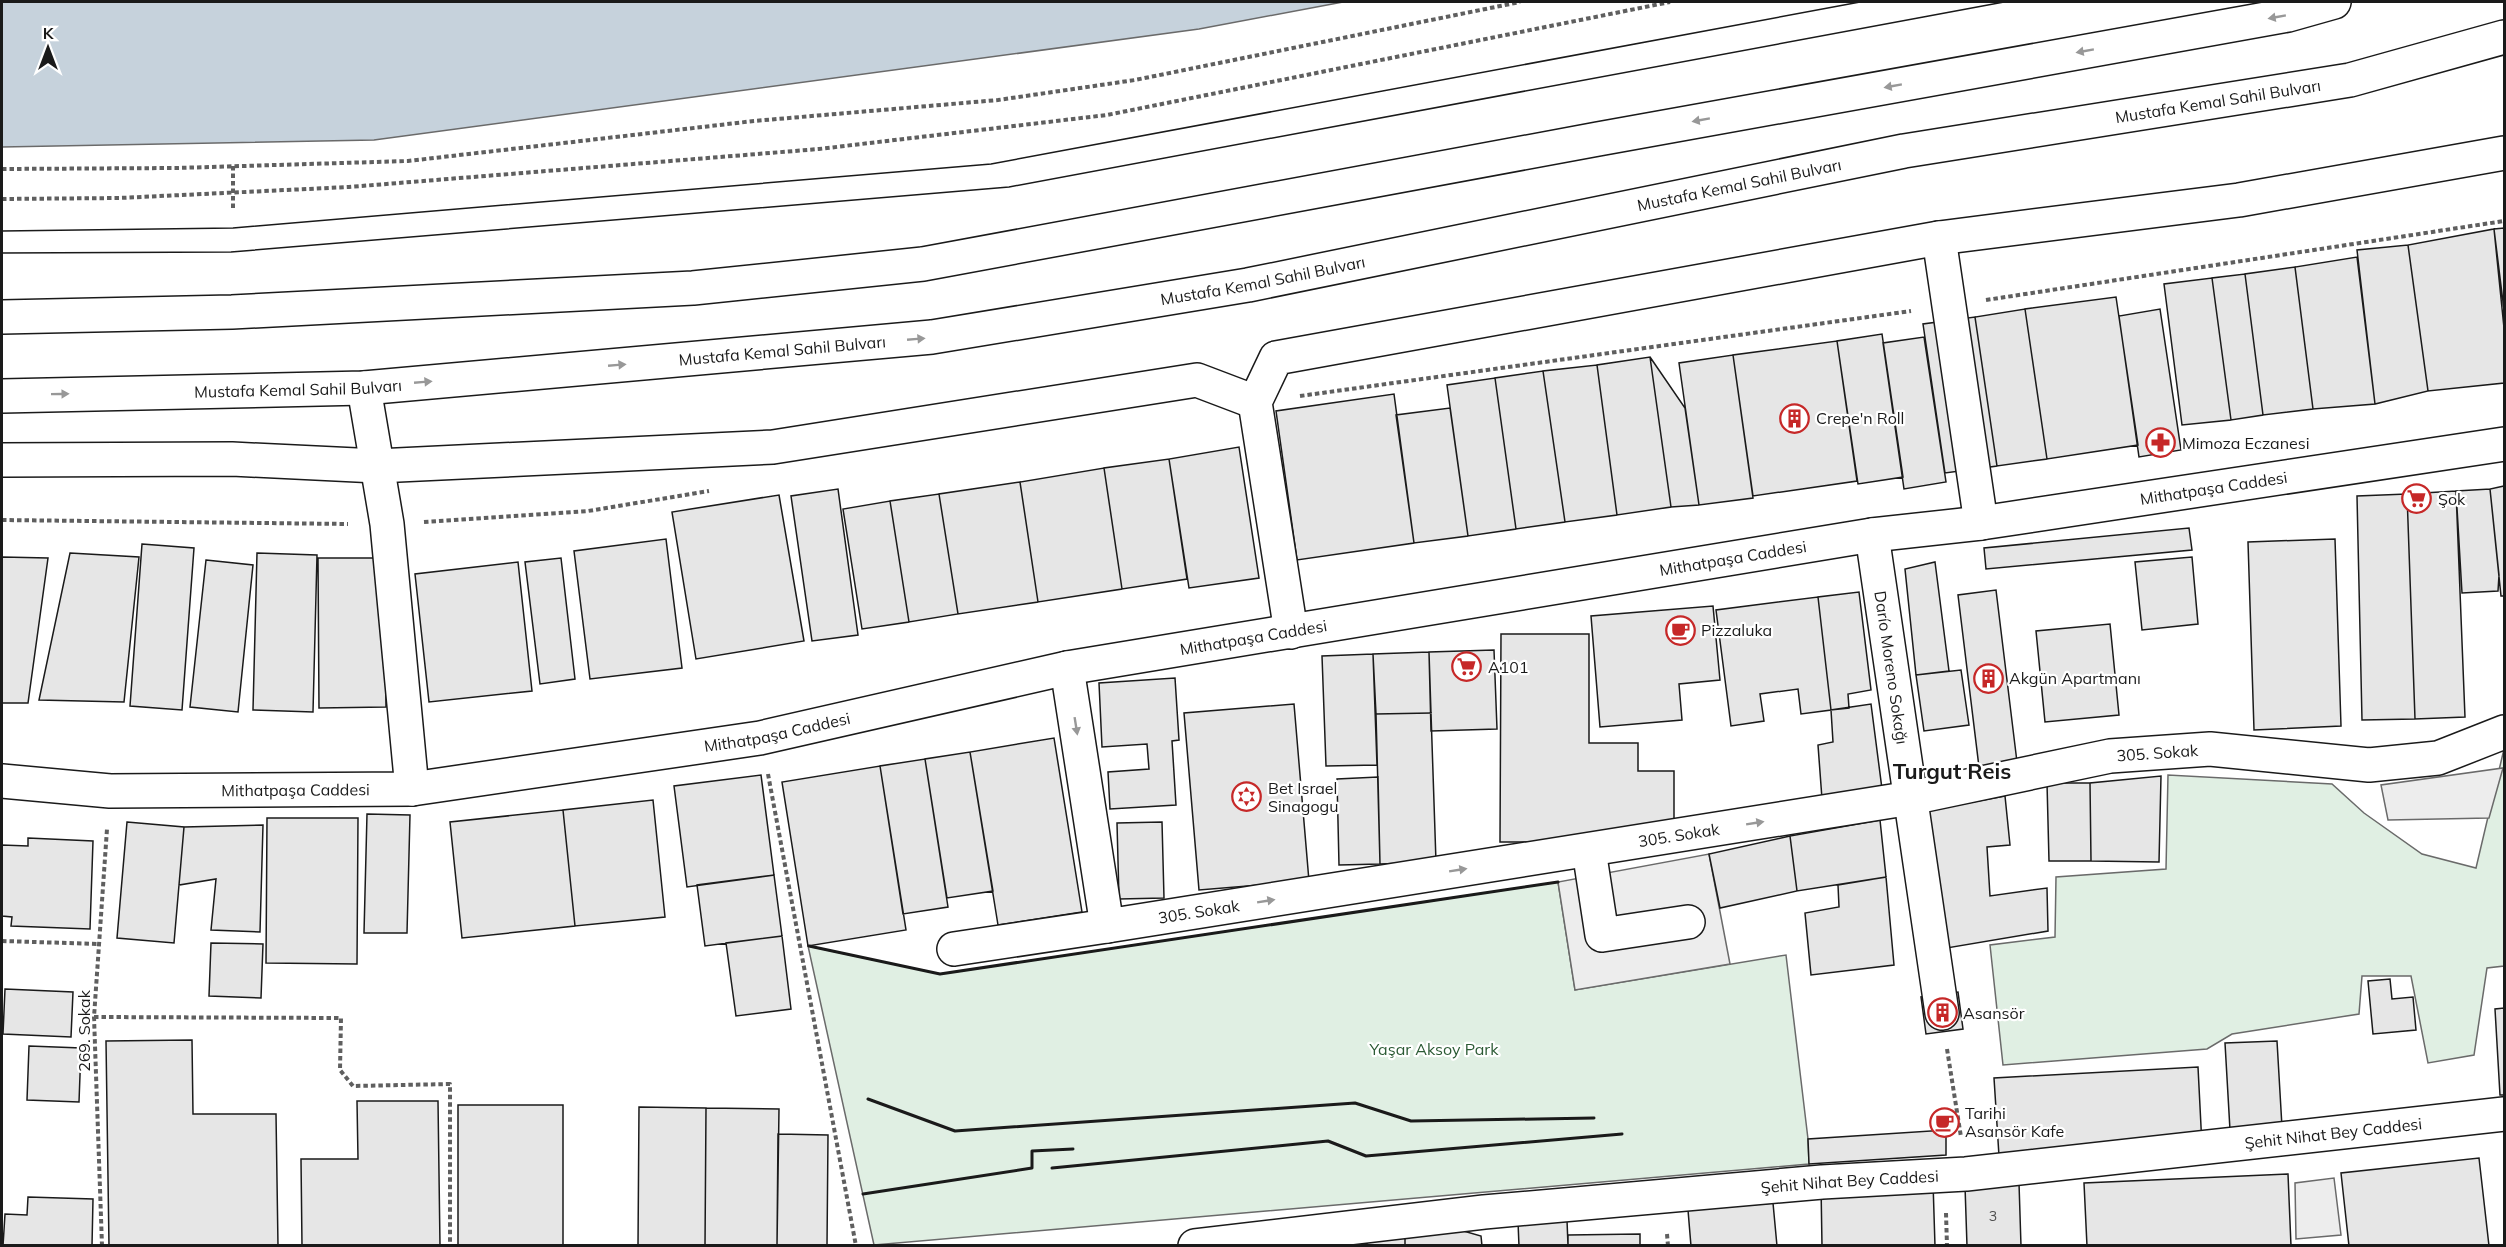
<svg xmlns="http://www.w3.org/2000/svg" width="2506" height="1247" font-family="Mulish,sans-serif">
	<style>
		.green { fill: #e0efe3; stroke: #6a6a6a; stroke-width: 1.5 }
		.parking { fill: #ededed; stroke: #6a6a6a; stroke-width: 1.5 }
		.water { fill: #c6d2dc; stroke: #6a6a6a; stroke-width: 1.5 }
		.building { fill: #e6e6e6; stroke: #1a1a1a; stroke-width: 1.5 }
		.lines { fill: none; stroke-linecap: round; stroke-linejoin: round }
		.minor-casing { stroke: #1a1a1a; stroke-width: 36 }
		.major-casing { stroke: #1a1a1a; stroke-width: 36 }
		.path { stroke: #5f5f5f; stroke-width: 4; stroke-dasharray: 4.5 3; stroke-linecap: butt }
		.minor { stroke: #fff; stroke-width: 33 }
		.major { stroke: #fff; stroke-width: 33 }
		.tram { stroke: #1a1a1a; stroke-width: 1.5 }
		.wall { stroke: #1a1a1a; stroke-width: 3 }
		.oneway { fill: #989898 }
		.labels { text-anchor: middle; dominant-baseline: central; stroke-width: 4.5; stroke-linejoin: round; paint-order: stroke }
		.number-label { font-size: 14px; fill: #4d4d4d }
		.street-label { font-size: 16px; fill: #1a1a1a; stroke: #fff }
		.poi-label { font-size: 16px; fill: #1a1a1a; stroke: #fff; text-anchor: start }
		.park-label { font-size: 16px; fill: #2b5a34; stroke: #fff }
		.district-label { font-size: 22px; font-weight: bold; fill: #1a1a1a; stroke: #fff }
	</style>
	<rect width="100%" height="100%" fill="#fff"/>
	<path class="green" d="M 2504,749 L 2504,966 L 2487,968 L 2474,1055 L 2428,1063 L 2411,976 L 2362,976 L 2359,1014 L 2232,1034 L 2207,1049 L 2003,1065 L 1990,945 L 2055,937 L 2056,877 L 2166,869 L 2168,775 L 2332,784 L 2364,813 L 2422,854 L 2476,868 Z
		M 1558,882 L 1575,990 L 1786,955 L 1808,1139 L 1809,1164 L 874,1245 L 808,946 L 940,974 Z"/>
	<path class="parking" d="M 2503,768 L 2489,818 L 2388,820 L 2381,785 Z
		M 1709,854 L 1730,964 L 1575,990 L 1558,882 Z
		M 2334,1178 L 2341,1235 L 2296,1239 L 2295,1183 Z"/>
	<path class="water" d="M 2,2 L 1343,2 L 1199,29 L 374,140 L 2,147 Z"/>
	<path class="building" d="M 2504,228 L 2504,310 L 2494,229 Z
		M 2494,229 L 2504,328 L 2504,383 L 2428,391 L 2408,245 Z
		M 2408,245 L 2428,391 L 2375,404 L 2357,250 Z
		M 2357,257 L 2375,404 L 2313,409 L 2295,267 Z
		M 2295,267 L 2313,409 L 2263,415 L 2245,274 Z
		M 2245,274 L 2263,415 L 2231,420 L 2212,278 Z
		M 2212,278 L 2231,420 L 2182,425 L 2164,284 Z
		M 2116,297 L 2138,445 L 2047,459 L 2025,309 Z
		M 2025,309 L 2047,459 L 1997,466 L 1975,317 Z
		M 2160,309 L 2181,450 L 2139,457 L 2119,316 Z
		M 1975,317 L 1997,466 L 1945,473 L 1923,324 Z
		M 1882,334 L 1903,477 L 1858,484 L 1837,341 Z
		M 1924,337 L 1946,482 L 1904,489 L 1883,343 Z
		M 1837,341 L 1857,481 L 1753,496 L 1733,355 Z
		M 1733,355 L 1753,498 L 1699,505 L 1679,363 Z
		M 1650,357 L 1685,408 L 1699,505 L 1671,507 Z
		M 1650,357 L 1671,507 L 1617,515 L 1597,365 Z
		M 1597,365 L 1617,515 L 1565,522 L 1543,371 Z
		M 1543,371 L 1565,522 L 1516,529 L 1495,378 Z
		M 1495,378 L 1516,529 L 1468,536 L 1447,385 Z
		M 1394,394 L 1414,543 L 1297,560 L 1276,411 Z
		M 1450,408 L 1468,536 L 1414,543 L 1396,415 Z
		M 1239,447 L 1259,578 L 1189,588 L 1169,459 Z
		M 1169,459 L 1187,579 L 1122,589 L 1104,468 Z
		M 1104,468 L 1122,589 L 1038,602 L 1020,482 Z
		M 1020,482 L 1038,602 L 958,614 L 939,494 Z
		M 2504,486 L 2504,596 L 2501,596 L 2490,489 Z
		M 838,489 L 858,635 L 812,641 L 791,496 Z
		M 2490,489 L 2499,575 L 2498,591 L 2462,593 L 2456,491 Z
		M 2456,491 L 2465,717 L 2415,719 L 2407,494 Z
		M 939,494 L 958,614 L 909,622 L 890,501 Z
		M 2407,494 L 2415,719 L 2362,720 L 2357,496 Z
		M 779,495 L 804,641 L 696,659 L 672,512 Z
		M 890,501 L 909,622 L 862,629 L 843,509 Z
		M 2189,528 L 2192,550 L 1986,569 L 1984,548 Z
		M 666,539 L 682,668 L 590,679 L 574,551 Z
		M 2335,539 L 2341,726 L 2254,730 L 2248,542 Z
		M 142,544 L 194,548 L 182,710 L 130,706 Z
		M 70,553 L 139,557 L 124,702 L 39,700 Z
		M 257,553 L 317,555 L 313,712 L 253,710 Z
		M 2,557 L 48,558 L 28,703 L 2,703 Z
		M 2192,557 L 2198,624 L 2142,630 L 2135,562 Z
		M 318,558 L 385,558 L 386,707 L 319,708 Z
		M 561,558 L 575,679 L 540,684 L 525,562 Z
		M 206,560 L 253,565 L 238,712 L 190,707 Z
		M 518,562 L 532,691 L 429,702 L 415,574 Z
		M 1935,562 L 1949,671 L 1916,675 L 1905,569 Z
		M 1996,590 L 2017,762 L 1979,767 L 1958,595 Z
		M 1859,592 L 1871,690 L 1848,694 L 1849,708 L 1831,710 L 1818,597 Z
		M 1818,597 L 1831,710 L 1801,714 L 1798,689 L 1760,694 L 1764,721 L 1731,726 L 1716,610 Z
		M 1713,606 L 1720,680 L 1679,684 L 1682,720 L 1600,727 L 1591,616 Z
		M 2110,624 L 2119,715 L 2045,722 L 2036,631 Z
		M 1501,634 L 1589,634 L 1589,743 L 1638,743 L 1638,771 L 1674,771 L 1674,835 L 1588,842 L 1500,842 Z
		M 1494,650 L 1497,729 L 1431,731 L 1429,652 Z
		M 1429,652 L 1431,713 L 1376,714 L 1373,654 Z
		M 1373,654 L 1377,765 L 1326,766 L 1322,656 Z
		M 1961,670 L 1969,725 L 1924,731 L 1916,675 Z
		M 1175,678 L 1179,740 L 1172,741 L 1176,805 L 1110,809 L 1108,772 L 1149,769 L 1147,744 L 1102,747 L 1099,683 Z
		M 1294,704 L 1309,881 L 1199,890 L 1184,713 Z
		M 1871,704 L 1882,789 L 1822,799 L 1818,745 L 1833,742 L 1831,710 Z
		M 1431,713 L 1436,862 L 1380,864 L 1376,714 Z
		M 1054,738 L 1082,912 L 998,925 L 970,752 Z
		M 970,752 L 993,891 L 947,898 L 925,759 Z
		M 925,759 L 948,907 L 903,914 L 880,766 Z
		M 880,766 L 906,930 L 808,946 L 782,782 Z
		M 761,775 L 774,875 L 687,887 L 674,786 Z
		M 2161,776 L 2159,862 L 2091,861 L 2090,783 Z
		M 1378,777 L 1380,864 L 1339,865 L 1337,779 Z
		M 2047,783 L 2090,783 L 2091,861 L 2049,861 Z
		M 2005,796 L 2010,845 L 1987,847 L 1990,896 L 2047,888 L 2048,931 L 1941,949 L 1924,811 Z
		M 653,800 L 665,917 L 575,926 L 563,810 Z
		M 563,810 L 575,926 L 462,938 L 450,822 Z
		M 367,814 L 410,815 L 407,933 L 364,933 Z
		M 267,818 L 358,818 L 357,964 L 266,963 Z
		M 1880,820 L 1886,877 L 1797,891 L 1790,836 Z
		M 127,822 L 184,827 L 174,943 L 117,938 Z
		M 1162,822 L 1164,898 L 1119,899 L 1117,823 Z
		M 263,825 L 260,932 L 211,930 L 216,879 L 179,885 L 184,827 Z
		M 1790,836 L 1797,891 L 1720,908 L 1709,854 Z
		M 28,838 L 93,841 L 90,929 L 11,926 L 12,917 L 2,916 L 2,845 L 28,846 Z
		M 774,875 L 782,936 L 705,946 L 697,885 Z
		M 1886,877 L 1894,965 L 1811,975 L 1805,913 L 1839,907 L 1838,885 Z
		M 782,936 L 791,1009 L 736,1016 L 726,943 Z
		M 211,943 L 263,944 L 261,998 L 209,996 Z
		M 2390,979 L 2392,999 L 2413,997 L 2416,1030 L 2373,1034 L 2368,981 Z
		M 5,989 L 73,992 L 71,1037 L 3,1034 Z
		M 1958,992 L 1963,1029 L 1926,1034 L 1921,997 Z
		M 2504,1008 L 2504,1095 L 2500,1095 L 2495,1009 Z
		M 192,1040 L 193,1114 L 276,1114 L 278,1246 L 109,1246 L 106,1041 Z
		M 2277,1041 L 2282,1127 L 2230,1130 L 2225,1043 Z
		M 29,1046 L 81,1048 L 79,1102 L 27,1100 Z
		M 2198,1067 L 2202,1146 L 1999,1156 L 1994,1078 Z
		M 357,1101 L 438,1101 L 440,1246 L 302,1246 L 301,1159 L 358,1159 Z
		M 458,1105 L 563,1105 L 563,1246 L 458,1246 Z
		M 639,1107 L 706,1108 L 705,1246 L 638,1246 Z
		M 706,1108 L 779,1109 L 777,1246 L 705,1246 Z
		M 1946,1130 L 1946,1155 L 1809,1164 L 1808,1139 Z
		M 778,1134 L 828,1135 L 827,1246 L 777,1246 Z
		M 2479,1158 L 2489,1246 L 2349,1246 L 2341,1173 Z
		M 2288,1174 L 2291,1246 L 2087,1246 L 2084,1183 Z
		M 1933,1182 L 1935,1246 L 1822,1246 L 1821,1185 Z
		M 2019,1183 L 2021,1246 L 1967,1246 L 1965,1186 Z
		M 28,1197 L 93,1199 L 92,1246 L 3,1246 L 5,1214 L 27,1215 Z
		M 1773,1203 L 1777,1246 L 1691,1246 L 1688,1210 Z
		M 1567,1220 L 1568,1246 L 1519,1246 L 1518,1222 Z
		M 1453,1228 L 1481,1236 L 1482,1246 L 1405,1246 L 1405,1230 Z
		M 1405,1230 L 1405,1246 L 1364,1246 L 1378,1233 Z
		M 1640,1234 L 1640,1246 L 1568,1246 L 1568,1235 Z"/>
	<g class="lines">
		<defs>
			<g id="minor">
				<path d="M 1939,238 L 1981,523"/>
				<path d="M 364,388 L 387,524 L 412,789"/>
				<path d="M 2,460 L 232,459 L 377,466 L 773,447 L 1197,380 L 1255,402"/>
				<path id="s1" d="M 1872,535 L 1942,1013"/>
				<path d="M 1291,632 L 1255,402 L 1276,358 L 1939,238 L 2239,200 L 2504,153"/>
				<path id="s2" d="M 1067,668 L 1107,926 L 1911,798 L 2110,756 L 2210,749 L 2369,765 L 2438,758 L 2504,732"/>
				<path d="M 1589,850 L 1602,935 L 1688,922"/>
				<path d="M 954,949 L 1107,926"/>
				<path id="s3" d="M 1195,1246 L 1484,1212 L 1822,1182 L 1966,1174 L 2504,1114"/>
			</g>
			<g id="major">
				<path d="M 2,317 L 232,312 L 693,288 L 923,264 L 1598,139 L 2288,15 L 2334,2"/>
				<path id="s4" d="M 2,396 L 364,388 L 932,337 L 1248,285 L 1904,151 L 2350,80 L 2504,37"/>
				<path id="s5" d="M 2,781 L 110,791 L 412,789 L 760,738 L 1067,668 L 1872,535 L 1981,523 L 2504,444"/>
			</g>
		</defs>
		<use href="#minor" class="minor-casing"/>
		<use href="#major" class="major-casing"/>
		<path class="path" d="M 2,169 L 177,168 L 408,161 L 754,121 L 998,100 L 1135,80 L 1520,2
			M 2,199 L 119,198 L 349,187 L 819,149 L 1107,115 L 1670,2
			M 233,208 L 233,166
			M 1986,300 L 2504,221
			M 1300,396 L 1911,311
			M 2,520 L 348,524
			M 424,522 L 588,511 L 709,491
			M 768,774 L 856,1246
			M 2,941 L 99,944
			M 94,1017 L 341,1018 L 340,1070 L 353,1086 L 450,1084 L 450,1246
			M 1947,1049 L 1961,1137
			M 1946,1213 L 1947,1246
			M 1667,1234 L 1668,1246
			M 102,1246 L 94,1017 L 107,829"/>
		<use href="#minor" class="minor"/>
		<use href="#major" class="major"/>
		<path class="tram" d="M 2,231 L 233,228 L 991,164 L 1860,2
			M 2,253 L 231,252 L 1009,187 L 2004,2"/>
		<path class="wall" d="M 809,946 L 940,974 L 1558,882
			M 868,1099 L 955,1131 L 1355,1103 L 1411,1121 L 1594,1118
			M 1052,1168 L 1328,1141 L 1366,1156 L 1622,1134
			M 863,1194 L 1032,1168 L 1032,1151 L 1073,1149"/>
	</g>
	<defs><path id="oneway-solid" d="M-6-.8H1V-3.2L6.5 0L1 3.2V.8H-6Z" transform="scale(1.5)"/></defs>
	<g class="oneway">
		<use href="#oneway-solid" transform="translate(2277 17) rotate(170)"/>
		<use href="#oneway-solid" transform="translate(2085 51) rotate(170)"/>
		<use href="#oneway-solid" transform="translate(1893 86) rotate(170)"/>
		<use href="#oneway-solid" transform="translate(1701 120) rotate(170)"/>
		<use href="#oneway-solid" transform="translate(916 339) rotate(-5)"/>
		<use href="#oneway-solid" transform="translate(617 365) rotate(-5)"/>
		<use href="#oneway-solid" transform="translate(423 382) rotate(-5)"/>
		<use href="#oneway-solid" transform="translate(60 394) rotate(-1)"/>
		<use href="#oneway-solid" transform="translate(1076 726) rotate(81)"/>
		<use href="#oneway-solid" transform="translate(1755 823) rotate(-9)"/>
		<use href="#oneway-solid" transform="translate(1458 870) rotate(-9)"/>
		<use href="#oneway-solid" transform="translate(1266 901) rotate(-9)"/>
	</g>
	<defs>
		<symbol id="building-ring" viewBox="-11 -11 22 22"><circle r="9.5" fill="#fff" stroke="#c62828" stroke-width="1.5"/><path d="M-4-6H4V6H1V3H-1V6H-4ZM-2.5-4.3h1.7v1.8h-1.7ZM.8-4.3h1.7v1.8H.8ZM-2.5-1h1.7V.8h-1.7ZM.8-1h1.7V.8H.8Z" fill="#c62828"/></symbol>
		<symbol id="pharmacy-ring" viewBox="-11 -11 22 22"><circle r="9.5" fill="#fff" stroke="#c62828" stroke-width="1.5"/><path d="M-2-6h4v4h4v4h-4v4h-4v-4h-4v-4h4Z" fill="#c62828"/></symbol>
		<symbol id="supermarket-ring" viewBox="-11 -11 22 22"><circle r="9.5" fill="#fff" stroke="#c62828" stroke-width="1.5"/><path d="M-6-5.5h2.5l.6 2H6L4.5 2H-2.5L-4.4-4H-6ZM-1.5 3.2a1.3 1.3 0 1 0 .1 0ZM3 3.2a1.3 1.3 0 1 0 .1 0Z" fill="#c62828"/></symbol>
		<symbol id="cafe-ring" viewBox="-11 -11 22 22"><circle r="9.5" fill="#fff" stroke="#c62828" stroke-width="1.5"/><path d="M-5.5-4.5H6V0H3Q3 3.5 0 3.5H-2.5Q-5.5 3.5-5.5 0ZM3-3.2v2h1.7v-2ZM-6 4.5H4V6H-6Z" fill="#c62828"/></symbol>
		<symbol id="synagogue-ring" viewBox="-11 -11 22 22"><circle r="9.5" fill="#fff" stroke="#c62828" stroke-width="1.5"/><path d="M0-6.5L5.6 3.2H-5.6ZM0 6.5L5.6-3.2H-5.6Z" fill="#c62828"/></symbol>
	</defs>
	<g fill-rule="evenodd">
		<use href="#building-ring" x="1778" y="402" width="33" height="33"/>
		<use href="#pharmacy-ring" x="2144" y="426" width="33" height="33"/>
		<use href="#supermarket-ring" x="2400" y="482" width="33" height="33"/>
		<use href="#cafe-ring" x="1664" y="614" width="33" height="33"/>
		<use href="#supermarket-ring" x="1450" y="650" width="33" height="33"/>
		<use href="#building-ring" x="1972" y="662" width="33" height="33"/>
		<use href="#synagogue-ring" x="1230" y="780" width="33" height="33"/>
		<use href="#building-ring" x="1926" y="996" width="33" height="33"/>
		<use href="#cafe-ring" x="1928" y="1106" width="33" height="33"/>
	</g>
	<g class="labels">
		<g class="number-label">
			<text x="1993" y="1216">3</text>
		</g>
		<g class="street-label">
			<text stroke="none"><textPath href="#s4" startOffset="2240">Mustafa Kemal Sahil Bulvarı</textPath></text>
			<text stroke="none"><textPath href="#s4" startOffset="1754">Mustafa Kemal Sahil Bulvarı</textPath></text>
			<text stroke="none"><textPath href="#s4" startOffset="1268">Mustafa Kemal Sahil Bulvarı</textPath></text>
			<text stroke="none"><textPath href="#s4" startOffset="782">Mustafa Kemal Sahil Bulvarı</textPath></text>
			<text stroke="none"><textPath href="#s4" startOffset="296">Mustafa Kemal Sahil Bulvarı</textPath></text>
			<text stroke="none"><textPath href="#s5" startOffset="2238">Mithatpaşa Caddesi</textPath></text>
			<text stroke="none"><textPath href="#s5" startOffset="1752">Mithatpaşa Caddesi</textPath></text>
			<text stroke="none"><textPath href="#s5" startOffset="1266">Mithatpaşa Caddesi</textPath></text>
			<text stroke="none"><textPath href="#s1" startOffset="134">Darío Moreno Sokağı</textPath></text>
			<text stroke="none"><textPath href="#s5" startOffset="780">Mithatpaşa Caddesi</textPath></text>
			<text stroke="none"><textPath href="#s2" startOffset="1326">305. Sokak</textPath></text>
			<text stroke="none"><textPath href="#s5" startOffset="294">Mithatpaşa Caddesi</textPath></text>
			<text stroke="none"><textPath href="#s2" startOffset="840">305. Sokak</textPath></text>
			<text stroke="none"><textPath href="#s2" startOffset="354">305. Sokak</textPath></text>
			<text transform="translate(84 1031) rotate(-90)">269. Sokak</text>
			<text stroke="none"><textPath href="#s3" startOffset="1144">Şehit Nihat Bey Caddesi</textPath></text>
			<text stroke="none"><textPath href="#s3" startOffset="658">Şehit Nihat Bey Caddesi</textPath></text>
		</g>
		<g class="poi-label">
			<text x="1816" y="418">Crepe'n Roll</text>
			<text x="2182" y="443">Mimoza Eczanesi</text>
			<text x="2438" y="499">Şok</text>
			<text x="1701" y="630">Pizzaluka</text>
			<text x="1488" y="667">A101</text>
			<text x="2009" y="678">Akgün Apartmanı</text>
			<text x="1268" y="788">Bet Israel<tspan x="1268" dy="18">Sinagogu</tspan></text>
			<text x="1963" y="1013">Asansör</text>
			<text x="1965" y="1113">Tarihi<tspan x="1965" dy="18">Asansör Kafe</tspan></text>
		</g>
		<g class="park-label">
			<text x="1434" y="1049">Yaşar Aksoy Park</text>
		</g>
		<g class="district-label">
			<text x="1952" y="771">Turgut Reis</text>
		</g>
	</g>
	<rect width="2506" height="1247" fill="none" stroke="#1a1a1a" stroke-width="6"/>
	<g transform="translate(48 48)" stroke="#ffffff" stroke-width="4.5" paint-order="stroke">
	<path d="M0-4.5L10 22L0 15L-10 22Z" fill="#1a1a1a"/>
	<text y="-9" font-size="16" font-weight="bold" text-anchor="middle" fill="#1a1a1a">K</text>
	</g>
</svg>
